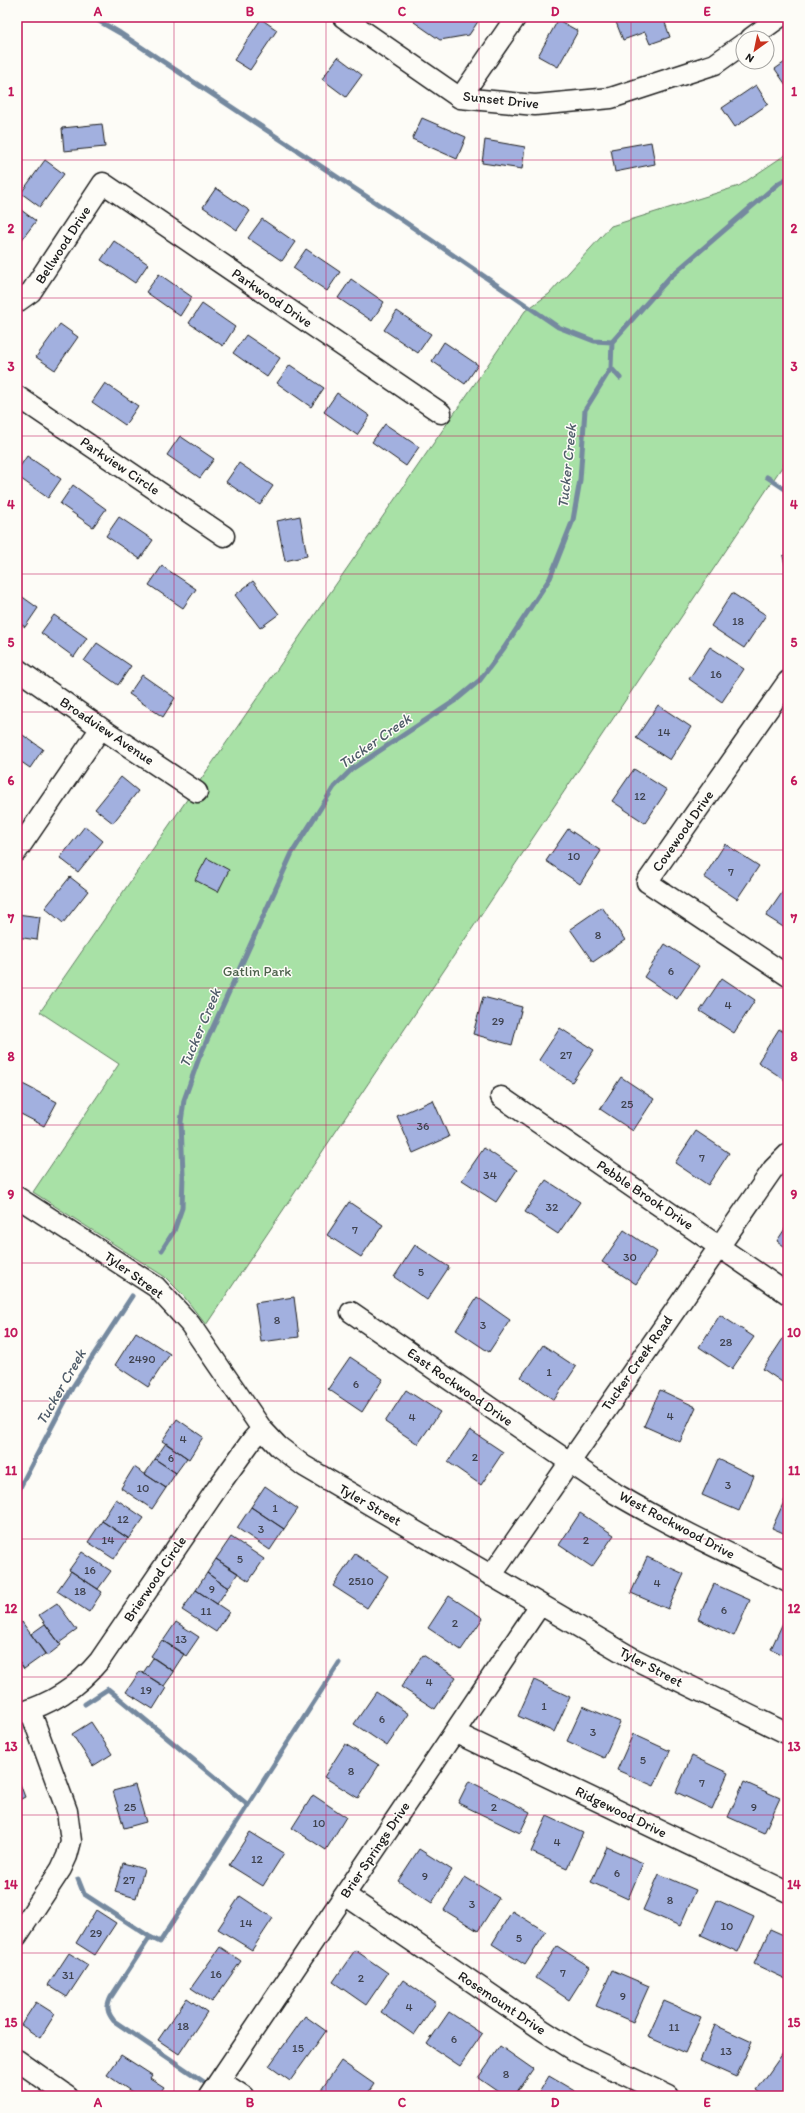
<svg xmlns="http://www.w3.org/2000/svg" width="805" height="2113" font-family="Itim,sans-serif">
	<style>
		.green { fill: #a8e1a6; stroke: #627e61 }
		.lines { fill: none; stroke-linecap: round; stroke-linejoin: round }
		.stream { stroke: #74899f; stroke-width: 5 }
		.building { fill: #a2b0df; stroke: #1c1c1c }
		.minor-casing { stroke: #1c1c1c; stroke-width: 23 }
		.minor { stroke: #fdfcf7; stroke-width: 20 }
		.grid { fill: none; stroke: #c2185b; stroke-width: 1; stroke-opacity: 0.55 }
		.labels { text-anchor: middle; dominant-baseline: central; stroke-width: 3; stroke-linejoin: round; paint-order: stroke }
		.number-label { font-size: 12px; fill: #3e414d }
		.street-label { font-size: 14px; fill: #1c1c1c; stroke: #fdfcf7 }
		.park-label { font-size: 14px; fill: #4d614c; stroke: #fdfcf7 }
		.water-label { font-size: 15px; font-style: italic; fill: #4f5c69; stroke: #fdfcf7 }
		.neatline { fill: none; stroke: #c2185b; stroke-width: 1.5 }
		.grid-label { font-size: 13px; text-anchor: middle; font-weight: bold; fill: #c2185b }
	</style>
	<rect width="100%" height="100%" fill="#fdfcf7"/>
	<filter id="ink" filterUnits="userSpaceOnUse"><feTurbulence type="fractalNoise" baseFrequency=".025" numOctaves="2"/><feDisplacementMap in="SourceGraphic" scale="8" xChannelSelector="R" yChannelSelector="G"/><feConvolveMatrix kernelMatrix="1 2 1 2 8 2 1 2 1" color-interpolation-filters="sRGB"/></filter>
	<g filter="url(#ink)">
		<path class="green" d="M 788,153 L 788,458 L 206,1325 L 182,1294 L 165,1277 L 33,1192 L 119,1064 L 40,1012 L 525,311 L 549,294 L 611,226 L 739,186 Z"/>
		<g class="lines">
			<path class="stream" d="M 92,17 L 120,33 L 402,220 L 558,327 L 594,341 L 612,342
				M 611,368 L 620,378
				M 767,477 L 788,491
				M 162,1250 L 174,1231 L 182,1208 L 183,1175 L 181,1122 L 184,1100 L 199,1058 L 292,853 L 334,787 L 352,769 L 456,700 L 480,680 L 504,648 L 550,578 L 573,520 L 580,480 L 585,410 L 611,368 L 612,342 L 670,277 L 779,183 L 788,178
				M 17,1493 L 72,1388 L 132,1296
				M 85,1704 L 108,1689 L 248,1805
				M 78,1879 L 84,1894 L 150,1937 L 111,1997 C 106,2007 107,2012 114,2021 L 204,2082
				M 150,1937 L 160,1942 L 339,1663"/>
		</g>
		<path class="building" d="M 417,17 L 481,17 L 469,35 L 440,40 L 414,22 Z
			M 614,17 L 663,17 L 670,37 L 650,44 L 645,32 L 623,40 Z
			M 261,19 L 277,30 L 250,70 L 234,60 Z
			M 558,20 L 578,31 L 558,67 L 538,56 Z
			M 338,57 L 362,75 L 346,97 L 322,79 Z
			M 788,60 L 788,88 L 775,69 Z
			M 756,85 L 768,104 L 735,127 L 722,108 Z
			M 422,118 L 466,137 L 457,159 L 412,139 Z
			M 102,124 L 105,147 L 64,151 L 62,128 Z
			M 485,140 L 525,147 L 522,169 L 482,163 Z
			M 651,142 L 655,164 L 615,172 L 611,149 Z
			M 45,160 L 64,174 L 40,207 L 21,193 Z
			M 216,188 L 250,211 L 237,230 L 203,207 Z
			M 17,207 L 36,221 L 17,246 Z
			M 262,219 L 295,242 L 282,261 L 248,238 Z
			M 114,241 L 148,264 L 135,283 L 101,260 Z
			M 306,249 L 340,272 L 327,291 L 293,268 Z
			M 159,274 L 192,297 L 180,316 L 146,292 Z
			M 351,279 L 384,302 L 372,321 L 338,298 Z
			M 202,304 L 235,327 L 223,346 L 189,323 Z
			M 397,311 L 431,334 L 418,353 L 384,330 Z
			M 60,324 L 78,337 L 55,370 L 36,357 Z
			M 246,335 L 280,358 L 267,377 L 233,353 Z
			M 444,342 L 478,365 L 465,384 L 432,361 Z
			M 290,365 L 324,388 L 311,407 L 277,383 Z
			M 105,383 L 138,406 L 125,425 L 92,402 Z
			M 337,393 L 370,416 L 357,435 L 324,412 Z
			M 385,424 L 419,447 L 406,466 L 372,442 Z
			M 180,436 L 214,459 L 200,478 L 167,455 Z
			M 27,456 L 61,479 L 48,498 L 17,476 L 17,471 Z
			M 239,463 L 273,486 L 260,505 L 226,482 Z
			M 73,485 L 106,509 L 93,527 L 60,504 Z
			M 300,516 L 307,556 L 285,561 L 277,521 Z
			M 119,517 L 153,540 L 140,559 L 106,536 Z
			M 788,554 L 788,576 L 783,556 Z
			M 162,566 L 196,589 L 183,608 L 149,585 Z
			M 253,581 L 279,614 L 260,628 L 235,595 Z
			M 17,593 L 38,608 L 25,627 L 17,621 Z
			M 732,593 L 766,615 L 744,648 L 711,626 Z
			M 54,615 L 87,638 L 74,657 L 41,633 Z
			M 97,643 L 131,666 L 118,685 L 84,661 Z
			M 710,647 L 744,669 L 722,702 L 689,679 Z
			M 142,675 L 175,698 L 163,717 L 129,694 Z
			M 658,705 L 691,727 L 670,760 L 636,738 Z
			M 17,731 L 43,749 L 30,768 L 17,759 Z
			M 634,769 L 667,790 L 645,823 L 612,801 Z
			M 121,777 L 138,791 L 113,823 L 95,809 Z
			M 85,826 L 103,841 L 78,872 L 60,858 Z
			M 568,829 L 601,851 L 580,884 L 546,861 Z
			M 725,844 L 759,866 L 737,899 L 704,877 Z
			M 207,858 L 229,870 L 218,892 L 195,880 Z
			M 70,877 L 88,891 L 63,923 L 45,908 Z
			M 788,884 L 788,930 L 766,916 Z
			M 602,907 L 625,940 L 593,962 L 570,929 Z
			M 17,914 L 40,917 L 37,940 L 17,937 Z
			M 665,944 L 699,966 L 677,999 L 644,977 Z
			M 722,978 L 755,1000 L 734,1033 L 700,1011 Z
			M 483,997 L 522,1007 L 512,1045 L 473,1034 Z
			M 560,1028 L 594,1050 L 572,1082 L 539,1060 Z
			M 779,1029 L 788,1035 L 788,1082 L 758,1062 Z
			M 621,1077 L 654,1099 L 633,1131 L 600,1109 Z
			M 17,1081 L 57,1102 L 44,1126 L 17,1112 Z
			M 433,1100 L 449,1137 L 413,1153 L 397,1116 Z
			M 696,1131 L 729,1153 L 708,1185 L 675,1163 Z
			M 484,1148 L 517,1170 L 496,1202 L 462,1180 Z
			M 546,1180 L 580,1202 L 558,1234 L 525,1212 Z
			M 349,1202 L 383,1225 L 361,1257 L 327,1235 Z
			M 788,1224 L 788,1249 L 777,1241 Z
			M 624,1230 L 657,1252 L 636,1284 L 602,1262 Z
			M 415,1245 L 449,1267 L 427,1300 L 394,1277 Z
			M 294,1297 L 299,1337 L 261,1342 L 255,1303 Z
			M 477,1297 L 510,1320 L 489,1352 L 456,1330 Z
			M 720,1315 L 754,1337 L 732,1369 L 699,1347 Z
			M 136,1332 L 170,1354 L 148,1387 L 115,1365 Z
			M 784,1337 L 788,1339 L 788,1386 L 763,1369 Z
			M 543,1345 L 576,1367 L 554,1400 L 521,1377 Z
			M 350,1357 L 383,1379 L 362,1412 L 328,1389 Z
			M 406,1390 L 440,1412 L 418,1444 L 385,1422 Z
			M 660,1390 L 696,1407 L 680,1442 L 644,1426 Z
			M 177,1419 L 203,1437 L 189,1459 L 162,1441 Z
			M 470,1430 L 503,1452 L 481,1485 L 448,1462 Z
			M 166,1443 L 187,1458 L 176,1473 L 155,1459 Z
			M 155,1459 L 176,1473 L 166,1488 L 145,1474 Z
			M 718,1459 L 754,1476 L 739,1511 L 702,1495 Z
			M 134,1467 L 166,1488 L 152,1509 L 121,1488 Z
			M 265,1486 L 298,1509 L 284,1529 L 251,1507 Z
			M 788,1493 L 788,1535 L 772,1528 Z
			M 116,1499 L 144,1518 L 129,1539 L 102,1521 Z
			M 251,1507 L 284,1529 L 270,1550 L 237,1528 Z
			M 580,1513 L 614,1535 L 592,1567 L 559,1545 Z
			M 102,1521 L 128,1538 L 114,1559 L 88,1542 Z
			M 231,1537 L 264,1559 L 249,1581 L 216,1559 Z
			M 82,1552 L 111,1571 L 98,1589 L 69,1570 Z
			M 355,1554 L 388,1576 L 367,1608 L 333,1586 Z
			M 647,1557 L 684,1574 L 668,1609 L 631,1593 Z
			M 216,1559 L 238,1573 L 228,1588 L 207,1573 Z
			M 71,1571 L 102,1592 L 89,1612 L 57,1591 Z
			M 207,1573 L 228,1588 L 217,1604 L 196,1590 Z
			M 714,1584 L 750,1600 L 734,1636 L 698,1619 Z
			M 196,1590 L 229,1612 L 216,1632 L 182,1610 Z
			M 449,1596 L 483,1618 L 461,1650 L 428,1628 Z
			M 57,1603 L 77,1630 L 59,1643 L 39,1615 Z
			M 787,1614 L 788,1614 L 788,1657 L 771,1649 Z
			M 22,1622 L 45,1654 L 24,1669 L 17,1659 L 17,1626 Z
			M 176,1622 L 199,1637 L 186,1656 L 163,1641 Z
			M 45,1624 L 61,1645 L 47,1656 L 31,1634 Z
			M 162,1640 L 184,1654 L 173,1671 L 151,1656 Z
			M 423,1655 L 456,1677 L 435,1709 L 401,1687 Z
			M 153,1658 L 174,1672 L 164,1686 L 143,1673 Z
			M 140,1671 L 166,1688 L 153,1709 L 126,1692 Z
			M 534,1680 L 570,1697 L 554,1732 L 518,1716 Z
			M 376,1692 L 409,1714 L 387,1746 L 354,1724 Z
			M 583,1706 L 620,1722 L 604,1758 L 567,1741 Z
			M 91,1722 L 112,1754 L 93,1766 L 72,1734 Z
			M 633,1734 L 670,1751 L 654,1786 L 617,1770 Z
			M 345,1744 L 379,1765 L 358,1798 L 324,1777 Z
			M 692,1756 L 728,1773 L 712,1809 L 676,1792 Z
			M 17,1776 L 25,1797 L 17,1801 Z
			M 469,1781 L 530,1812 L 520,1833 L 458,1803 Z
			M 744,1782 L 780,1798 L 764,1833 L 728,1817 Z
			M 135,1785 L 146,1822 L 124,1828 L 113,1791 Z
			M 313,1795 L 346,1817 L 326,1850 L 292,1828 Z
			M 547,1816 L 583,1833 L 567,1868 L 531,1852 Z
			M 250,1832 L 284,1853 L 263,1886 L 229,1865 Z
			M 607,1847 L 643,1863 L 628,1899 L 591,1882 Z
			M 419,1849 L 452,1870 L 432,1903 L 398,1881 Z
			M 123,1863 L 144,1869 L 136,1898 L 115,1892 Z
			M 659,1874 L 696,1890 L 680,1926 L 643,1910 Z
			M 465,1877 L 499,1898 L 478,1931 L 444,1910 Z
			M 240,1896 L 273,1918 L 252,1950 L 218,1929 Z
			M 717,1900 L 754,1917 L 738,1952 L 701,1935 Z
			M 96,1910 L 116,1923 L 95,1955 L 76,1943 Z
			M 512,1911 L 546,1932 L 525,1965 L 492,1944 Z
			M 770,1929 L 788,1937 L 788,1980 L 754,1964 Z
			M 557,1946 L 590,1967 L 569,2000 L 536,1978 Z
			M 220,1947 L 241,1961 L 212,2002 L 191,1988 Z
			M 355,1950 L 388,1973 L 366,2005 L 333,1982 Z
			M 69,1953 L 88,1965 L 67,1997 L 48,1985 Z
			M 612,1970 L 649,1986 L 633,2022 L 596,2006 Z
			M 403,1980 L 436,2003 L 414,2035 L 381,2012 Z
			M 187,1998 L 207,2012 L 179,2054 L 158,2040 Z
			M 664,2001 L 701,2017 L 685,2053 L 648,2037 Z
			M 36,2002 L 55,2014 L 40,2038 L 21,2025 Z
			M 449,2012 L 482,2034 L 460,2066 L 427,2044 Z
			M 305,2016 L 326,2031 L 290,2081 L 269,2066 Z
			M 715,2025 L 752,2042 L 736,2077 L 700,2061 Z
			M 500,2046 L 533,2069 L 514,2096 L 504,2096 L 478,2078 Z
			M 788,2046 L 788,2093 L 786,2096 L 765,2096 L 757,2090 Z
			M 121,2055 L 152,2075 L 150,2078 L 164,2087 L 158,2096 L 138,2096 L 107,2075 Z
			M 341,2061 L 374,2084 L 366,2096 L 324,2096 L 319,2093 Z
			M 549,2076 L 583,2096 L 537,2096 Z"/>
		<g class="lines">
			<defs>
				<path id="minor" d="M 343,17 L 460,98 L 535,105 L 611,98 L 715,64 L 743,44
					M 751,38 L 780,17
					M 460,98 L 516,17
					M 17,302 L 31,292 L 103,183 L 441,413
					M 17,396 L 224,536
					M 17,669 L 101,728 L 197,792
					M 788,681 L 647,882 L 788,976
					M 17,851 L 101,728
					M 501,1097 L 788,1294
					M 17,1197 L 156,1287 L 190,1324 L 262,1429 L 278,1446 L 304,1466 L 634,1659 L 788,1734
					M 351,1312 L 616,1494 C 672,1527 730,1554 788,1582
					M 491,1576 L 773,1169 L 788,1154
					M 17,1714 C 51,1704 77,1688 100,1660 L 218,1487 L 252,1440 L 262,1429
					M 454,1732 L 788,1892
					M 345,1895 L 544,2031 L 577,2052 L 669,2096
					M 17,1936 L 61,1869 L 67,1856 L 71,1841 L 67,1811 L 30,1710
					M 17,2060 L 68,2096
					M 220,2081 L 243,2096
					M 209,2096 L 540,1605"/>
			</defs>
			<use href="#minor" class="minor-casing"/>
			<use href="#minor" class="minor"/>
		</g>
	</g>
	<path class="grid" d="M 174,17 L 174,2096M 326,17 L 326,2096M 479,17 L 479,2096M 631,17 L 631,2096M 17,160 L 788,160M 17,298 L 788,298M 17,436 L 788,436M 17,574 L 788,574M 17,712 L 788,712M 17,850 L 788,850M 17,988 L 788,988M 17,1125 L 788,1125M 17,1263 L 788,1263M 17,1401 L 788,1401M 17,1539 L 788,1539M 17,1677 L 788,1677M 17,1815 L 788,1815M 17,1953 L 788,1953"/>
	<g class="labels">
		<g class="number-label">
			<text x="738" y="621">18</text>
			<text x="716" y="674">16</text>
			<text x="664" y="732">14</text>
			<text x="640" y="796">12</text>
			<text x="574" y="856">10</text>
			<text x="731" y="872">7</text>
			<text x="598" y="935">8</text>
			<text x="671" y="971">6</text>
			<text x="728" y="1005">4</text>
			<text x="498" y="1021">29</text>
			<text x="566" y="1055">27</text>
			<text x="627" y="1104">25</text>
			<text x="423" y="1126">36</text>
			<text x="702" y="1158">7</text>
			<text x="490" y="1175">34</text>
			<text x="552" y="1207">32</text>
			<text x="355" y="1230">7</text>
			<text x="630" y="1257">30</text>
			<text x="421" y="1272">5</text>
			<text x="277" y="1320">8</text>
			<text x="483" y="1325">3</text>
			<text x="726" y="1342">28</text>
			<text x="142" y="1359">2490</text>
			<text x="549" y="1372">1</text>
			<text x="356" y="1384">6</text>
			<text x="670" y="1416">4</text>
			<text x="412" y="1417">4</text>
			<text x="183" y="1439">4</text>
			<text x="475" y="1457">2</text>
			<text x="171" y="1458">6</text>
			<text x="728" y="1485">3</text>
			<text x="143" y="1488">10</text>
			<text x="275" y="1508">1</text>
			<text x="123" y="1519">12</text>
			<text x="261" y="1529">3</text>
			<text x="108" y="1540">14</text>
			<text x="586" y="1540">2</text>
			<text x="240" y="1559">5</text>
			<text x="90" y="1570">16</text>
			<text x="361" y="1581">2510</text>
			<text x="657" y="1583">4</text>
			<text x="212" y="1589">9</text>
			<text x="80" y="1591">18</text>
			<text x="724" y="1610">6</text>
			<text x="206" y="1611">11</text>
			<text x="455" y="1623">2</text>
			<text x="181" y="1639">13</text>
			<text x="429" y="1682">4</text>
			<text x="146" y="1690">19</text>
			<text x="544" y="1706">1</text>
			<text x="382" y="1719">6</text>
			<text x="593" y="1732">3</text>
			<text x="643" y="1760">5</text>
			<text x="351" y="1771">8</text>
			<text x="702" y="1783">7</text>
			<text x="130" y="1807">25</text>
			<text x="494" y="1807">2</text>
			<text x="754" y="1807">9</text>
			<text x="319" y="1823">10</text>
			<text x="557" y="1842">4</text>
			<text x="257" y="1859">12</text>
			<text x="617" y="1873">6</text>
			<text x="425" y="1876">9</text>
			<text x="129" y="1880">27</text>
			<text x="670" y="1900">8</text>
			<text x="472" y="1904">3</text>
			<text x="246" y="1923">14</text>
			<text x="727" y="1926">10</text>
			<text x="96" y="1933">29</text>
			<text x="519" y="1938">5</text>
			<text x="563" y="1973">7</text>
			<text x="216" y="1974">16</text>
			<text x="68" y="1975">31</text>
			<text x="361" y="1978">2</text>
			<text x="623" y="1996">9</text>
			<text x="409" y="2007">4</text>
			<text x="183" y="2026">18</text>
			<text x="674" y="2027">11</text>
			<text x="454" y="2039">6</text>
			<text x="298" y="2048">15</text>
			<text x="726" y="2051">13</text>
			<text x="506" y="2074">8</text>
		</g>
		<g class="street-label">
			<text transform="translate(501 100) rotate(6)">Sunset Drive</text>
			<text transform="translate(63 245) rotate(-57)">Bellwood Drive</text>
			<text transform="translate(272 298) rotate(34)">Parkwood Drive</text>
			<text transform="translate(120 466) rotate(34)">Parkview Circle</text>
			<text transform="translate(107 731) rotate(34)">Broadview Avenue</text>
			<text transform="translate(683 831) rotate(-55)">Covewood Drive</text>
			<text transform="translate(645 1195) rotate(34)">Pebble Brook Drive</text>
			<text transform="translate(134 1275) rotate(36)">Tyler Street</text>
			<text transform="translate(637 1363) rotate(-55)">Tucker Creek Road</text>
			<text transform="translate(460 1387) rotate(35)">East Rockwood Drive</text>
			<text transform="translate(370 1505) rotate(30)">Tyler Street</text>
			<text transform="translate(677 1525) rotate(28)">West Rockwood Drive</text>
			<text transform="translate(155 1579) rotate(-56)">Brierwood Circle</text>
			<text transform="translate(651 1667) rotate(28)">Tyler Street</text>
			<text transform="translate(621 1812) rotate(26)">Ridgewood Drive</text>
			<text transform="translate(375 1850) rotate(-56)">Brier Springs Drive</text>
			<text transform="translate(502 2003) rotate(34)">Rosemount Drive</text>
		</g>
		<g class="park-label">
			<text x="257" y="971">Gatlin Park</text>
		</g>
		<g class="water-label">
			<text transform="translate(567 466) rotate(-84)">Tucker Creek</text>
			<text transform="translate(375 741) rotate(-35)">Tucker Creek</text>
			<text transform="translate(200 1028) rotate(-67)">Tucker Creek</text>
			<text transform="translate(61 1387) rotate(-60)">Tucker Creek</text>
		</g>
	</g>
	<rect width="805" height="2113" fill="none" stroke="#fdfcf7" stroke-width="44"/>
	<g transform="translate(755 50) rotate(213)"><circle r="19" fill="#fdfcf7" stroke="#a3a29f"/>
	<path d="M0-3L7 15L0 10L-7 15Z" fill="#c8321e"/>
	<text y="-6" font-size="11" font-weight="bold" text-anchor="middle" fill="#1c1c1c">N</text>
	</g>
	<rect x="22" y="22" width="761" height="2069" class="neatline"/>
	<g class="grid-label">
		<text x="98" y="16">A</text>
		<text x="250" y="16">B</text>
		<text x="402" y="16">C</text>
		<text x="555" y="16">D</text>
		<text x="707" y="16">E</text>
		<text x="11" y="96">1</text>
		<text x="794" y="96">1</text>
		<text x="11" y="233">2</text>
		<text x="794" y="233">2</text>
		<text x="11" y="371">3</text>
		<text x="794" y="371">3</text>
		<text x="11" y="509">4</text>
		<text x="794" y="509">4</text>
		<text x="11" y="647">5</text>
		<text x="794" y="647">5</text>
		<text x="11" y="785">6</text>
		<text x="794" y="785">6</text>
		<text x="11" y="923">7</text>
		<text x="794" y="923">7</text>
		<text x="11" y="1061">8</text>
		<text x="794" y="1061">8</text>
		<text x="11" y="1199">9</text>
		<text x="794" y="1199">9</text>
		<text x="11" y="1337">10</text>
		<text x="794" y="1337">10</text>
		<text x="11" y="1475">11</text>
		<text x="794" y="1475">11</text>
		<text x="11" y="1613">12</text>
		<text x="794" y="1613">12</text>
		<text x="11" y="1751">13</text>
		<text x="794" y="1751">13</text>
		<text x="11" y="1889">14</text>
		<text x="794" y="1889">14</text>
		<text x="11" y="2027">15</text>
		<text x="794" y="2027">15</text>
		<text x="98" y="2107">A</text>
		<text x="250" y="2107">B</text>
		<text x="402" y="2107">C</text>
		<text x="555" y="2107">D</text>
		<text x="707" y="2107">E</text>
	</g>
</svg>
